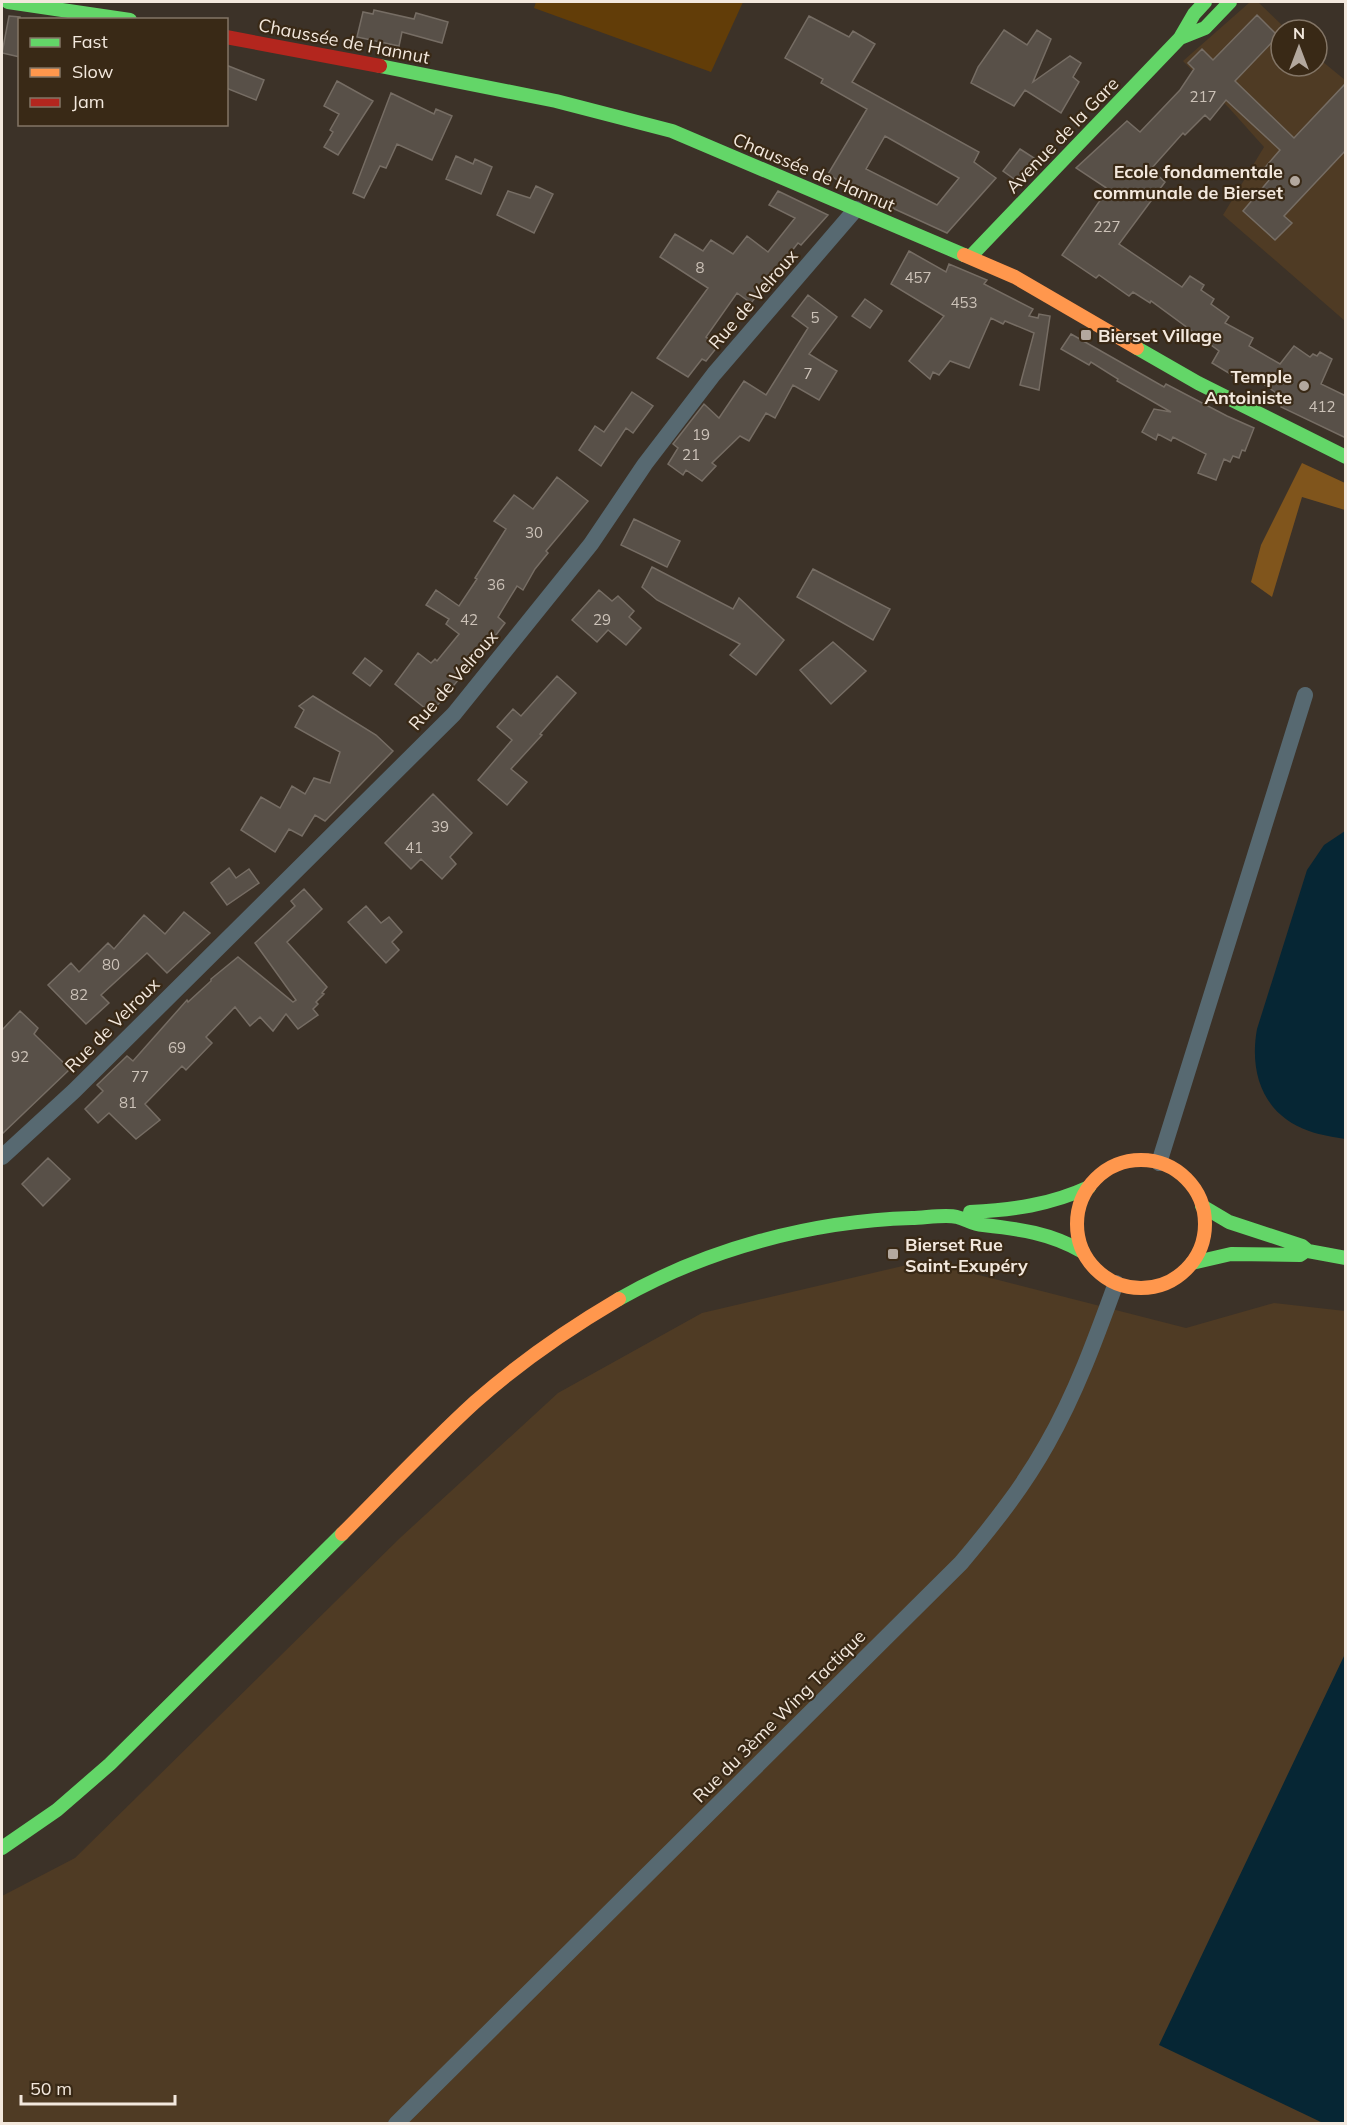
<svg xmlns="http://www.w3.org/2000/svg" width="1347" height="2125" font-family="Mulish,sans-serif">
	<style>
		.built { fill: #4f3b24 }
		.green { fill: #623d08 }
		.forest { fill: #80551c }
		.water { fill: #062634 }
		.building { fill: #585048; stroke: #766d64; stroke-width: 1.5; fill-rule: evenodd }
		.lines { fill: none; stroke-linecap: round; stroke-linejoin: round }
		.street { stroke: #576971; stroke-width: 16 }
		.fast { stroke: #63d668; stroke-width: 14 }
		.slow { stroke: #ff974d; stroke-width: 14 }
		.jam { stroke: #b3261e; stroke-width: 14 }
		.poi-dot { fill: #b3a89e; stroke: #392916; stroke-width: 2 }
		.labels { text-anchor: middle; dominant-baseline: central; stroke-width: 4.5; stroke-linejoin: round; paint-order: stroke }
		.number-label { font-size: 15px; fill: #ccc2b8 }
		.street-label { font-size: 18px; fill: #f3e8dd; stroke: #392916 }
		.poi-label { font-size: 18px; font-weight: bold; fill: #f3e8dd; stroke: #392916; text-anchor: end }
	</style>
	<rect width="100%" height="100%" fill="#3c3228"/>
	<path class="built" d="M 1250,2 L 1258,2 L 1287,30 L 1281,30 L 1281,66 L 1317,66 L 1317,57 L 1345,80 L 1345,321 L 1223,215 L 1264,147 L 1230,109 L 1183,61 Z
		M 924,1261 L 1186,1328 L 1274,1303 L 1345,1311 L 1345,2123 L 2,2124 L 2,1896 L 75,1858 L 400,1538 L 558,1393 L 702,1313 Z"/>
	<path class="green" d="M 536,2 L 743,2 L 711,72 L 534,8 Z"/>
	<path class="forest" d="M 1302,463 L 1345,483 L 1345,510 L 1302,497 L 1272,597 L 1251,582 L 1261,545 Z"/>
	<path class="water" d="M 1345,831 L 1345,1139 C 1334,1137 1320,1135 1309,1131 C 1263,1115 1249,1073 1257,1029 L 1307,870 L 1324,845 Z
		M 1345,1654 L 1346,2123 L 1323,2123 L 1159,2045 Z"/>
	<path class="building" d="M 374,10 L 414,19 L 416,13 L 448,22 L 442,43 L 402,32 L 399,46 L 357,37 L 363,12 L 373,14 Z
		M 1257,15 L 1278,36 L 1235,81 L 1294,138 L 1346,83 L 1346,150 L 1284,216 L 1292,223 L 1275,240 L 1243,211 L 1270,179 L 1262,171 L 1280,150 L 1226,100 L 1210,120 L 1205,115 L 1185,135 L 1183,133 L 1151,169 L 1165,182 L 1119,244 L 1182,287 L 1190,276 L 1204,285 L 1201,290 L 1214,299 L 1211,304 L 1229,317 L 1225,323 L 1253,338 L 1249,346 L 1280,364 L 1294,346 L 1310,357 L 1313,354 L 1317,356 L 1320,352 L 1332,359 L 1321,384 L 1346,396 L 1346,438 L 1281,407 L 1285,399 L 1252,376 L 1247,384 L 1212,363 L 1219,351 L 1151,301 L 1150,303 L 1133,292 L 1129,296 L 1099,275 L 1096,278 L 1062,255 L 1108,189 L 1076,168 L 1127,121 L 1140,132 L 1180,90 L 1194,69 L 1188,63 L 1202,49 L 1213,60 Z
		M 9,16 L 20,17 L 20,57 L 2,53 Z
		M 809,16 L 849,37 L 853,31 L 875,44 L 852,82 L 979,152 L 974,162 L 996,178 L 947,233 L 853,190 L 828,174 L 867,109 L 821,83 L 823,79 L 785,58 ZM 885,136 L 959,178 L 937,205 L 866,169 Z
		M 1004,30 L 1027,45 L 1037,30 L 1051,39 L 1033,82 L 1070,56 L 1081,63 L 1073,77 L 1079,82 L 1061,113 L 1025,90 L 1014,106 L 971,83 L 978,67 Z
		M 226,65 L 264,80 L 256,100 L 226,88 Z
		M 337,81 L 373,101 L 338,155 L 324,147 L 333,132 L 330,130 L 339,114 L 324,106 Z
		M 391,93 L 434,114 L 436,109 L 452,116 L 432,160 L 397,144 L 386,168 L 380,166 L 364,198 L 353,193 Z
		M 1020,149 L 1034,158 L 1017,181 L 1003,171 Z
		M 456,156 L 473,164 L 475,159 L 492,167 L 481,194 L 446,179 Z
		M 536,186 L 553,194 L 534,233 L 497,215 L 508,191 L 530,198 Z
		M 778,191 L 828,215 L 801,245 L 798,243 L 751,303 L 737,293 L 706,337 L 718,346 L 706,361 L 702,359 L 688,377 L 657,358 L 708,288 L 660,257 L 675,234 L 703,251 L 711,240 L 733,254 L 747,236 L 768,252 L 795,218 L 769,205 Z
		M 909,251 L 946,272 L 949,264 L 987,280 L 984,284 L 1033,309 L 1029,316 L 1038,318 L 1039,314 L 1050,316 L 1039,390 L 1020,385 L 1034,333 L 1005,321 L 1003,324 L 991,318 L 969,368 L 950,361 L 939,375 L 933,372 L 930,379 L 909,361 L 944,316 L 891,284 Z
		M 808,295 L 837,317 L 809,354 L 837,371 L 819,400 L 793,385 L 775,418 L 766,413 L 749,441 L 740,436 L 712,463 L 716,466 L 702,481 L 686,470 L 683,475 L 668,464 L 678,448 L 673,444 L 704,404 L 719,418 L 744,381 L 766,395 L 808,328 L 792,316 Z
		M 865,299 L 882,311 L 870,328 L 852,316 Z
		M 1071,334 L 1164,387 L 1166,384 L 1227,416 L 1254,428 L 1245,451 L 1242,450 L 1239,458 L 1233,456 L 1230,462 L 1224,459 L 1216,480 L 1198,473 L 1206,454 L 1173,437 L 1171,441 L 1158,434 L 1156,440 L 1142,432 L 1154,409 L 1171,412 L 1117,381 L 1118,379 L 1091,362 L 1089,365 L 1061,349 Z
		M 632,392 L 653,406 L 633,433 L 626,428 L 601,466 L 579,450 L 595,426 L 604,432 Z
		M 557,477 L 588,501 L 546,551 L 548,553 L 535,569 L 523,590 L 517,586 L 498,617 L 505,623 L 483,652 L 482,651 L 431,713 L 395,684 L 418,653 L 431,663 L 435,659 L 437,661 L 459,634 L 446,624 L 449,619 L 426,605 L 436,590 L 459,606 L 477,579 L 475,578 L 506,529 L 494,521 L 514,495 L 533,509 Z
		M 634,519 L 680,541 L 667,567 L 621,545 Z
		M 652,567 L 733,609 L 739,598 L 784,640 L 756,675 L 730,655 L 740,644 L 657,600 L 642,587 Z
		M 813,569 L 890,609 L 873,640 L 797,597 Z
		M 599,590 L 612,601 L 618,596 L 634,611 L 629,617 L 641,628 L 626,645 L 608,630 L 597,642 L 572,620 Z
		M 833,642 L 866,671 L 831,704 L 800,670 Z
		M 365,658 L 382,671 L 370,686 L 353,673 Z
		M 557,676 L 576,693 L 540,734 L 542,735 L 511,769 L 527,782 L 507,805 L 478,780 L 512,740 L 497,727 L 513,709 L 521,716 Z
		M 313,696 L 376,735 L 393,751 L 325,821 L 315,815 L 302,836 L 289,829 L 275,852 L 241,830 L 261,797 L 280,808 L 292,786 L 305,794 L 314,778 L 330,783 L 340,752 L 295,727 L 304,710 L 299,706 Z
		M 433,794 L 472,833 L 450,857 L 456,864 L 442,879 L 421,859 L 411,869 L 385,843 Z
		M 229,868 L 236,878 L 249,869 L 259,883 L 227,905 L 211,883 Z
		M 304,889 L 322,909 L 287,942 L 327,987 L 322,993 L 324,994 L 316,1002 L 318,1004 L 313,1009 L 318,1015 L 298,1029 L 286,1014 L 273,1031 L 260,1017 L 250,1026 L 235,1007 L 206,1037 L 212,1043 L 186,1070 L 182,1066 L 145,1104 L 160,1120 L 136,1139 L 109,1113 L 98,1123 L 85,1109 L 103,1091 L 97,1085 L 127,1056 L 133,1061 L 187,1000 L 188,1002 L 211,981 L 211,979 L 238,957 L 293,1002 L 296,1000 L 255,943 L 295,906 L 291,901 Z
		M 366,906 L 381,923 L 389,917 L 402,932 L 392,942 L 399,950 L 386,963 L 348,922 Z
		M 184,912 L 210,933 L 167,973 L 147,953 L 101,995 L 109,1003 L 86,1024 L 48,985 L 71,963 L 79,972 L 108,943 L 114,949 L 144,915 L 165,934 Z
		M 20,1011 L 38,1028 L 34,1034 L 70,1069 L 2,1134 L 2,1030 Z
		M 48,1158 L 70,1179 L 43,1206 L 22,1184 Z"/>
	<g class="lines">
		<path class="street" d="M 2,1157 L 74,1091 L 454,714 L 591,544 L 645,464 L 714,374 L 856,209
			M 1159,1163 L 1305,695
			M 396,2124 L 961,1563 C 993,1525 1023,1487 1047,1444 C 1076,1393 1096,1338 1116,1283"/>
		<path class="fast" d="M 8,2 L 130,20
			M 1180,38 L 1205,28 L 1230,2
			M 380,66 L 556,101 L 672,131 L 964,255
			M 970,257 L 1180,38 L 1194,14 L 1205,2
			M 1137,348 L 1198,383 L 1346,457
			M 1202,1206 L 1229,1222 L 1302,1246 L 1308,1251 L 1346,1258
			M 970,1212 C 1012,1210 1050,1205 1089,1187
			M 1192,1263 L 1231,1254 L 1300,1255 L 1303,1253
			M 619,1299 C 707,1249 811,1221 912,1218 C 924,1218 946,1214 957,1217 C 966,1219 972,1224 983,1225 C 1019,1229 1051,1233 1083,1252
			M 2,1848 L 57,1810 L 110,1764 L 342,1534"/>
		<path class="slow" d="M 964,255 L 1015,277 L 1137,348
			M1077 1224a64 64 0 1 1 128 0a64 64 0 1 1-128 0Z
			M 342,1534 C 386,1490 429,1444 475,1402 C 519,1363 568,1329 619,1299"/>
		<path class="jam" d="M 226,37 L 380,66"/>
	</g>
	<g class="poi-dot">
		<circle cx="1295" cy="181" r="6"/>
		<rect x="1080" y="329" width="12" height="12" rx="3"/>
		<circle cx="1304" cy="386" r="6"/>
		<rect x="887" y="1248" width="12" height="12" rx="3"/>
	</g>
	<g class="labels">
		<g class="number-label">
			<text x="1203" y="96">217</text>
			<text x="1107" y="226">227</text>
			<text x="700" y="267">8</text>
			<text x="918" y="277">457</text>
			<text x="964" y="302">453</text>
			<text x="815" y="317">5</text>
			<text x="808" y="373">7</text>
			<text x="1322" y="406">412</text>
			<text x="701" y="434">19</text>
			<text x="691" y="454">21</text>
			<text x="534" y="532">30</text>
			<text x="496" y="584">36</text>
			<text x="469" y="619">42</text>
			<text x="602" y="619">29</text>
			<text x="440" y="826">39</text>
			<text x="414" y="847">41</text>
			<text x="111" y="964">80</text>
			<text x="79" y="994">82</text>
			<text x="177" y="1047">69</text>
			<text x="20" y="1056">92</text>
			<text x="140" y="1076">77</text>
			<text x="128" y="1102">81</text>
		</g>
		<g class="street-label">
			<text transform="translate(344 41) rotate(11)">Chaussée de Hannut</text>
			<text transform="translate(1062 135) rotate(-46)">Avenue de la Gare</text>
			<text transform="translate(814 172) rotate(23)">Chaussée de Hannut</text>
			<text transform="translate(753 299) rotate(-49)">Rue de Velroux</text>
			<text transform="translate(453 680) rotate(-49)">Rue de Velroux</text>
			<text transform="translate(112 1025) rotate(-45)">Rue de Velroux</text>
			<text transform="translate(779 1716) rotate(-45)">Rue du 3ème Wing Tactique</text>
		</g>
		<g class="poi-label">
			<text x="1283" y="171">Ecole fondamentale<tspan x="1283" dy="21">communale de Bierset</tspan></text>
			<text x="1098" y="335" text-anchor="start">Bierset Village</text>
			<text x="1292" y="376">Temple<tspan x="1292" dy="21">Antoiniste</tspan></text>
			<text x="905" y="1244" text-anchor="start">Bierset Rue<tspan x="905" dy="21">Saint-Exupéry</tspan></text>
		</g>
	</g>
	<rect width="1347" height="2125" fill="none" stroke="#f3e8dd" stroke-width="6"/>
	<rect x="18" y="18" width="210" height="108" fill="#392916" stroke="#837566" stroke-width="1.5"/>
	<rect x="30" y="38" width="30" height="9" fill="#63d668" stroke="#837566" stroke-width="1.5"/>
	<text x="72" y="48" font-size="18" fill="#f3e8dd">Fast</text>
	<rect x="30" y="68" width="30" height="9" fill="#ff974d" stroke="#837566" stroke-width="1.5"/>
	<text x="72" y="78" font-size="18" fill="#f3e8dd">Slow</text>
	<rect x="30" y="98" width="30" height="9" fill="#b3261e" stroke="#837566" stroke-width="1.5"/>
	<text x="72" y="108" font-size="18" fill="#f3e8dd">Jam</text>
	<g transform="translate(1299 48)"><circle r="28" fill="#392916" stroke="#837566" stroke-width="1.5"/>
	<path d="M0-4.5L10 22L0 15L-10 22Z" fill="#b3a89e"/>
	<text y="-9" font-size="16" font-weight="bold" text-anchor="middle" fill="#f3e8dd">N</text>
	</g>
	<path d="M21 2095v9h154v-9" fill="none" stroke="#f3e8dd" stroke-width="3"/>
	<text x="30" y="2095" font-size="18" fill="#f3e8dd" stroke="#392916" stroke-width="4.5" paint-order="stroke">50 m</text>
</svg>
